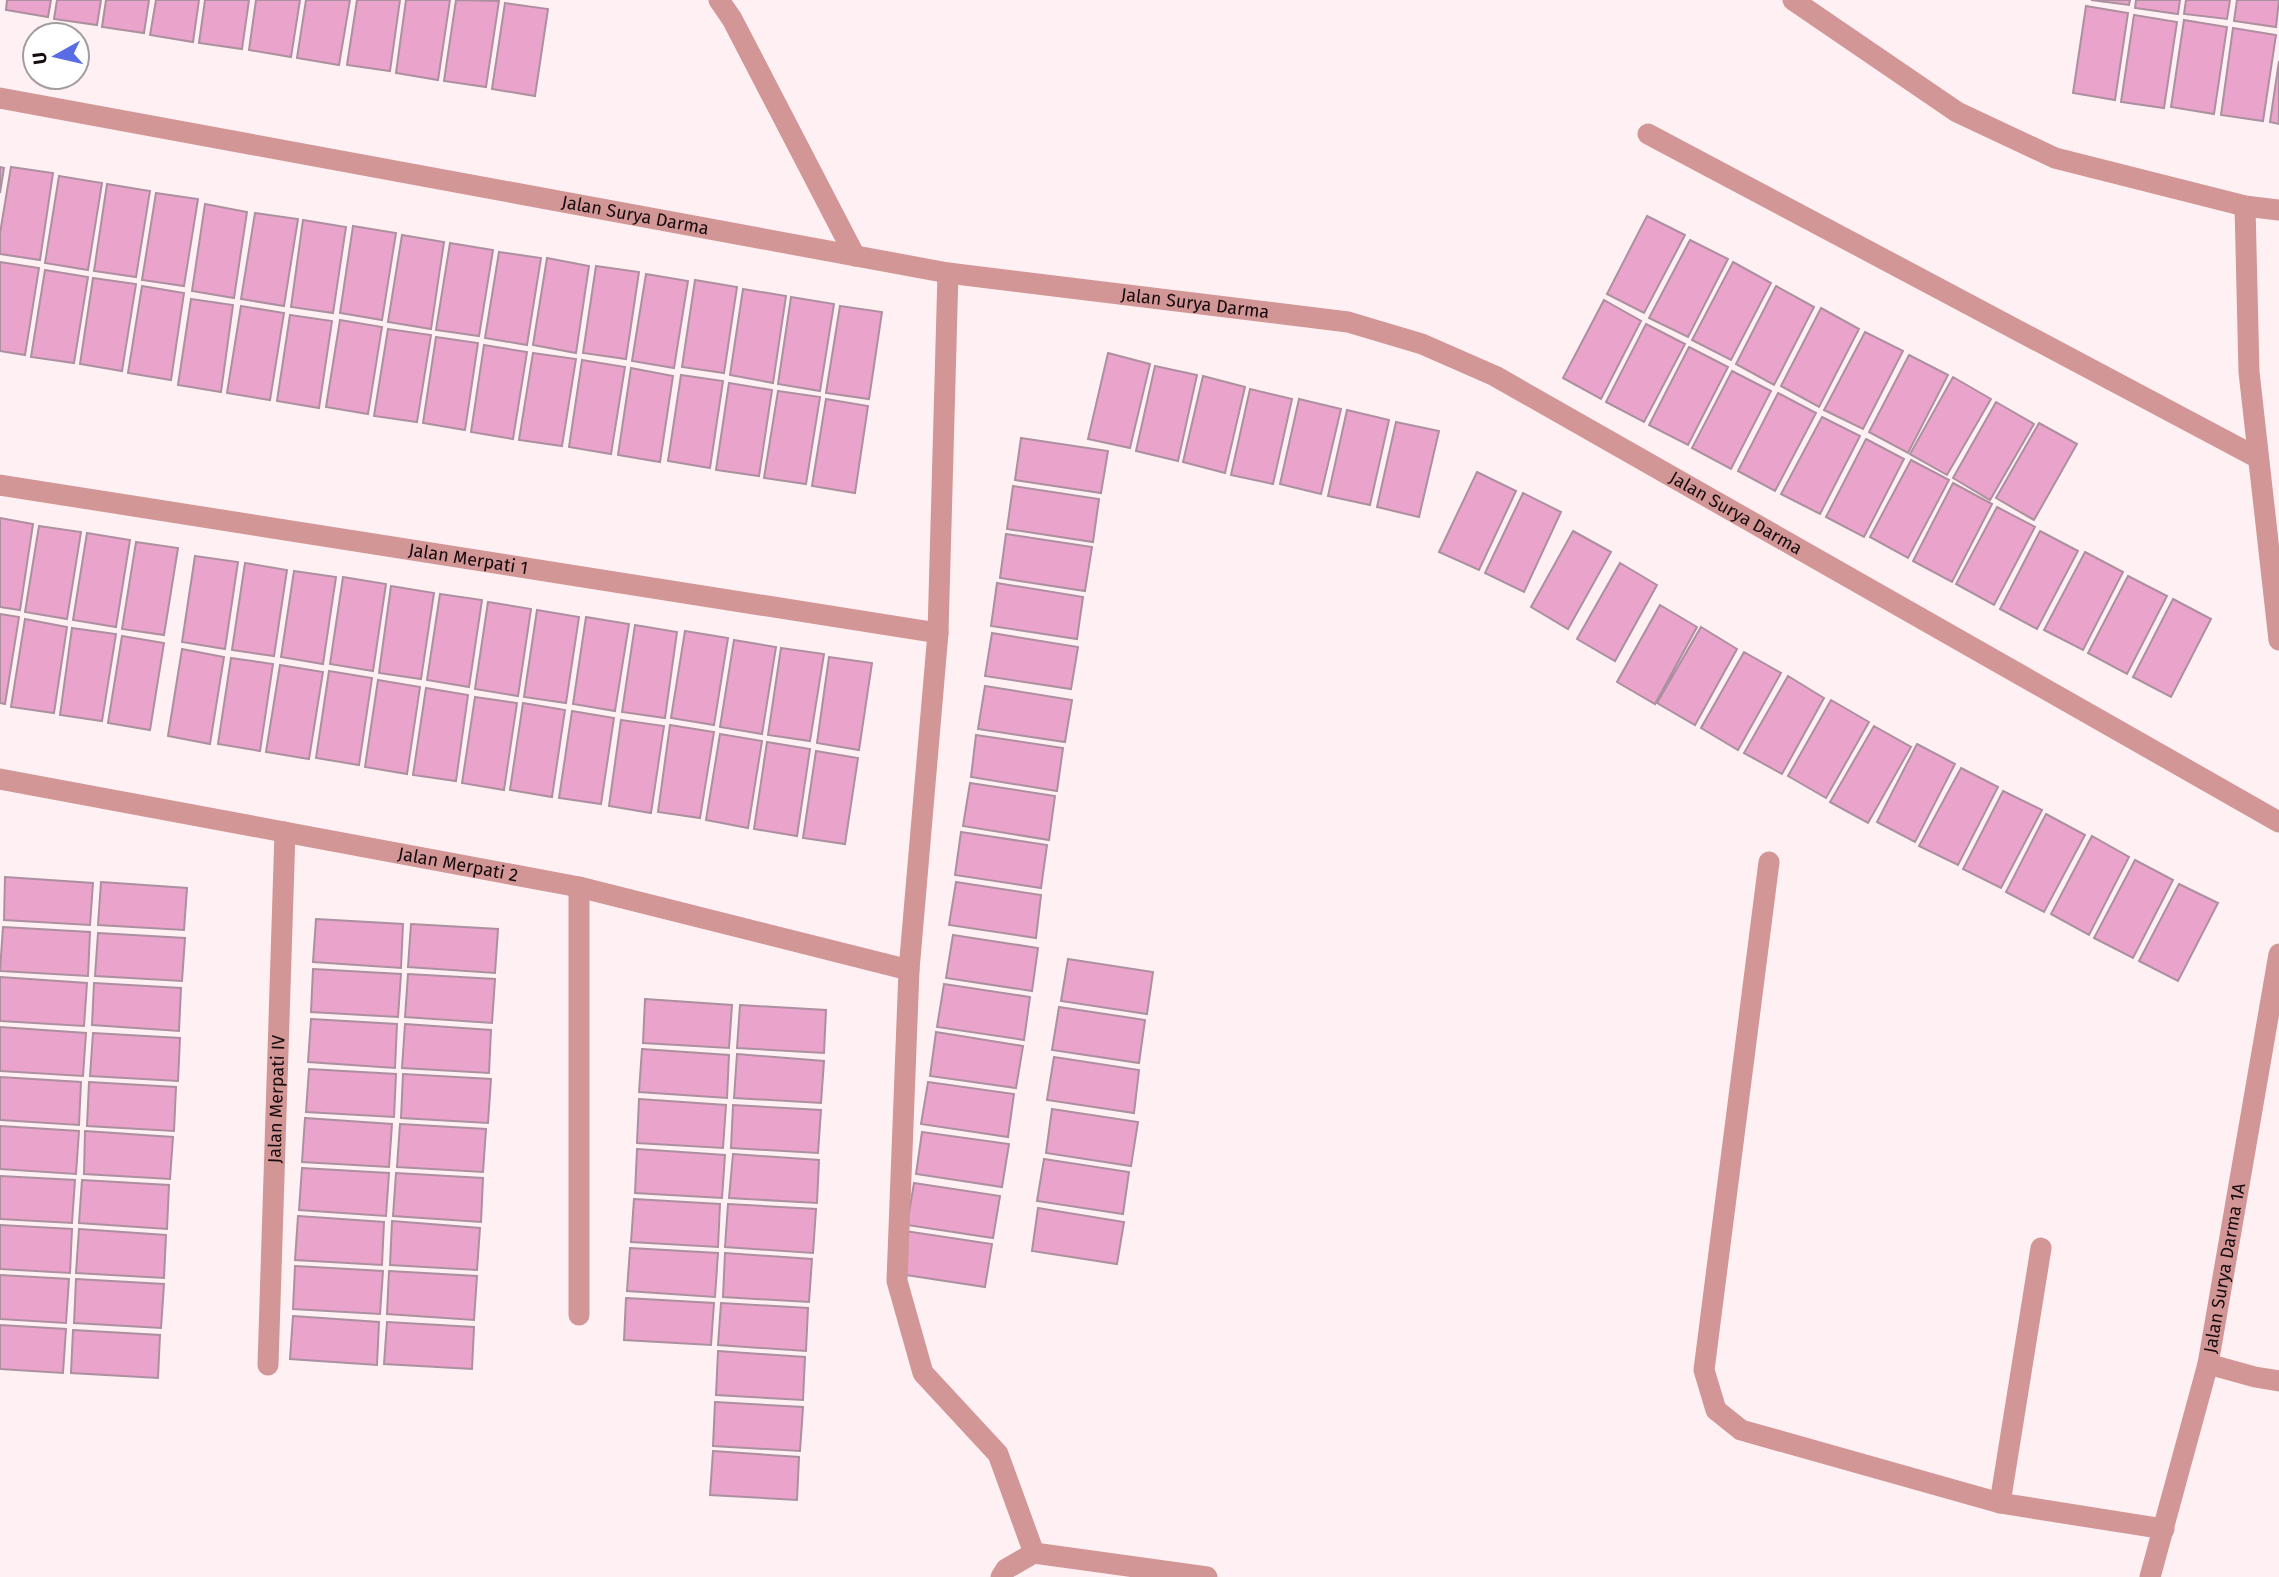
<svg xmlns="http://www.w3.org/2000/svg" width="2279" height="1577" font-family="'Fira Sans',sans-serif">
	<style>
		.building { fill: #eaa3cb; stroke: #ac909f; stroke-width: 2 }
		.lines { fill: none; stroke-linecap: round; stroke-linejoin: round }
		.minor { stroke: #d19695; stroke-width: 21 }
		.labels { text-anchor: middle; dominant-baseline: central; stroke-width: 6; stroke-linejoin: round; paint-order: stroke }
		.street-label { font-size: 18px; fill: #160b0e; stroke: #fff }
	</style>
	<rect width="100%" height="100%" fill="#fff0f3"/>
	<path class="building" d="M 7,0 L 51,0 L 48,17 L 6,10 Z
		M 57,0 L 101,0 L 97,25 L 54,19 Z
		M 106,0 L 149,0 L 144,33 L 102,27 Z
		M 156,0 L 199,0 L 193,42 L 150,35 Z
		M 205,0 L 249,0 L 242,49 L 199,43 Z
		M 256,0 L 300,0 L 291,57 L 249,50 Z
		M 306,0 L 350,0 L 339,65 L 297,58 Z
		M 357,0 L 400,0 L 390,71 L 347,65 Z
		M 406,0 L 450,0 L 438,80 L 396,73 Z
		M 456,0 L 499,1 L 486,87 L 444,81 Z
		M 2091,0 L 2130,0 L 2129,5 Z
		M 2136,0 L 2180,0 L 2178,14 L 2135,8 Z
		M 2186,0 L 2230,0 L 2227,19 L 2184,14 Z
		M 2237,0 L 2279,0 L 2276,27 L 2234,21 Z
		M 505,3 L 548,9 L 535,96 L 492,89 Z
		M 2086,6 L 2128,13 L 2115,100 L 2073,93 Z
		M 2134,15 L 2177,22 L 2164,108 L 2121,102 Z
		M 2184,20 L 2227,27 L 2214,114 L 2171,107 Z
		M 2233,28 L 2276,35 L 2263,121 L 2221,115 Z
		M 2279,61 L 2279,124 L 2270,122 Z
		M 0,167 L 4,168 L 0,193 Z
		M 11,167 L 53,173 L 40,260 L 0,254 L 0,233 Z
		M 59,176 L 102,183 L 88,270 L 45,263 Z
		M 107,184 L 150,191 L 136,277 L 94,271 Z
		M 156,193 L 198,199 L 184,286 L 142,280 Z
		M 205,204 L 247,212 L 234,298 L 192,291 Z
		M 255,213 L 298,219 L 284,306 L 241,299 Z
		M 1647,216 L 1685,235 L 1644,313 L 1607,294 Z
		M 303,220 L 346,227 L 333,313 L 291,307 Z
		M 353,226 L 396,233 L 382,320 L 340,313 Z
		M 402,235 L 444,242 L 431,329 L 388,322 Z
		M 1690,240 L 1728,259 L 1688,337 L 1649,318 Z
		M 450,243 L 493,250 L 479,336 L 436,330 Z
		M 499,252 L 541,258 L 527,345 L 485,338 Z
		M 547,258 L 589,266 L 576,353 L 533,345 Z
		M 0,262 L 39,268 L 25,355 L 0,351 Z
		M 1733,262 L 1771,283 L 1731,360 L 1692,340 Z
		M 596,266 L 639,272 L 626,359 L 583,353 Z
		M 45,270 L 88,277 L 74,363 L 31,357 Z
		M 646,274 L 688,281 L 674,368 L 632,361 Z
		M 93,278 L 136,284 L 122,371 L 80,364 Z
		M 695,280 L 737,287 L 724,373 L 682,367 Z
		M 142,286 L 184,293 L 171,380 L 128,373 Z
		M 1776,286 L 1814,307 L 1774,385 L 1736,364 Z
		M 743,289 L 786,296 L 773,383 L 730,375 Z
		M 791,297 L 834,304 L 820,391 L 778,384 Z
		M 191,299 L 233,305 L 221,392 L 178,385 Z
		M 1604,300 L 1641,321 L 1601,399 L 1563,378 Z
		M 241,306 L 284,313 L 270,400 L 227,393 Z
		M 840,306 L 882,312 L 869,399 L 826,393 Z
		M 1821,308 L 1859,329 L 1819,407 L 1781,386 Z
		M 290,315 L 332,321 L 319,408 L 277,401 Z
		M 340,320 L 382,327 L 368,414 L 326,407 Z
		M 1646,324 L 1685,344 L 1644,422 L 1606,402 Z
		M 388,329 L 431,335 L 417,422 L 374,416 Z
		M 1865,332 L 1903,351 L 1863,429 L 1824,410 Z
		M 436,337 L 478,343 L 465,430 L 423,423 Z
		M 484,345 L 527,352 L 513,439 L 471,432 Z
		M 1689,347 L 1728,367 L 1688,445 L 1649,425 Z
		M 533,353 L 576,359 L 562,446 L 519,440 Z
		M 1108,353 L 1150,364 L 1130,448 L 1088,439 Z
		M 1909,355 L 1948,375 L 1908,453 L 1869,432 Z
		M 582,360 L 625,367 L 611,454 L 569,447 Z
		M 1155,366 L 1197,375 L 1178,461 L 1136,451 Z
		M 631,368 L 673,376 L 660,462 L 618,455 Z
		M 1732,371 L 1771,391 L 1731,469 L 1692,448 Z
		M 681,375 L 723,381 L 710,468 L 668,461 Z
		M 1203,376 L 1245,387 L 1225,473 L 1183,462 Z
		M 1953,377 L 1991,399 L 1947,475 L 1910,454 Z
		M 729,383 L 772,390 L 759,476 L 716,470 Z
		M 1250,389 L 1292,399 L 1273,484 L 1231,475 Z
		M 778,391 L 820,397 L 806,484 L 764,478 Z
		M 1778,393 L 1816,413 L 1775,491 L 1738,471 Z
		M 826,399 L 868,406 L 855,493 L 812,486 Z
		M 1299,399 L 1341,409 L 1321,494 L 1280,484 Z
		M 1996,402 L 2034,424 L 1990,500 L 1953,478 Z
		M 1347,410 L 1389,420 L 1370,505 L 1328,496 Z
		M 1822,417 L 1860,436 L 1820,514 L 1781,494 Z
		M 1396,422 L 1439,431 L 1419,517 L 1377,507 Z
		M 2039,423 L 2077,444 L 2034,520 L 1996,498 Z
		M 1021,438 L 1108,451 L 1101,493 L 1015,480 Z
		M 1866,439 L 1904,459 L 1864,537 L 1826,517 Z
		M 1911,460 L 1949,480 L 1908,558 L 1870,537 Z
		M 1477,472 L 1516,491 L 1479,570 L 1439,552 Z
		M 1953,483 L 1992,504 L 1952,582 L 1913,561 Z
		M 1013,486 L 1099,499 L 1093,542 L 1007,529 Z
		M 1523,493 L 1561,512 L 1524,592 L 1485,573 Z
		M 1997,507 L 2035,527 L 1994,605 L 1956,584 Z
		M 0,518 L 33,524 L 20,610 L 0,607 Z
		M 39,526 L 81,532 L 67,619 L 25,612 Z
		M 1573,531 L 1611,552 L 1568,629 L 1531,607 Z
		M 2040,531 L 2078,551 L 2037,629 L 2000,609 Z
		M 87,533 L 130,540 L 116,627 L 73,620 Z
		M 1006,534 L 1092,547 L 1085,591 L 1000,578 Z
		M 136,542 L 178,548 L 164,635 L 122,629 Z
		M 2085,552 L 2123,572 L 2083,650 L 2044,630 Z
		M 195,556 L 238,562 L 225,649 L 182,642 Z
		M 245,563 L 287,570 L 274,656 L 232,650 Z
		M 1620,563 L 1657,585 L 1615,661 L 1577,639 Z
		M 294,571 L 336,577 L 323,664 L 281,657 Z
		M 2128,576 L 2167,596 L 2127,674 L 2088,653 Z
		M 343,577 L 386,584 L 373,671 L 330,664 Z
		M 997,583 L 1083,597 L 1077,639 L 991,626 Z
		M 391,586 L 434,593 L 421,679 L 379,673 Z
		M 440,594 L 482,600 L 469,687 L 427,680 Z
		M 2173,599 L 2211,619 L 2171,697 L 2133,677 Z
		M 488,602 L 531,609 L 518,696 L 475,689 Z
		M 1660,605 L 1697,627 L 1655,704 L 1617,682 Z
		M 537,610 L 579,617 L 566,703 L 524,697 Z
		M 0,614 L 19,617 L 5,704 L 0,703 Z
		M 586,617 L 629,624 L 615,711 L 573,704 Z
		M 25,619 L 67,627 L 54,713 L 11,707 Z
		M 635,625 L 677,632 L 665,718 L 622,712 Z
		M 1701,627 L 1737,649 L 1695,725 L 1657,703 Z
		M 72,628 L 116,634 L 102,721 L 60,715 Z
		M 685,631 L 728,638 L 714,725 L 671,718 Z
		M 992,633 L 1078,647 L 1071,689 L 985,676 Z
		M 122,636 L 164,643 L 150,730 L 108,723 Z
		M 734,640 L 776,647 L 762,734 L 720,727 Z
		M 781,648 L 824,654 L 810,741 L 768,735 Z
		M 182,649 L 224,657 L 210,744 L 168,736 Z
		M 1744,652 L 1781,673 L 1738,750 L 1701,728 Z
		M 829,657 L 872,663 L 859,750 L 817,743 Z
		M 231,658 L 273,664 L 260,751 L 218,744 Z
		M 280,665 L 323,672 L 309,759 L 266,752 Z
		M 329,671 L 372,678 L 359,765 L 316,758 Z
		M 1788,676 L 1824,698 L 1782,774 L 1744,753 Z
		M 378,680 L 420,687 L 407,774 L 365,767 Z
		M 985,686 L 1072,700 L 1065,742 L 978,729 Z
		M 426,688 L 468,695 L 456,781 L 413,775 Z
		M 475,697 L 517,703 L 504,790 L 462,783 Z
		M 1831,700 L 1869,722 L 1826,798 L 1788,776 Z
		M 523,703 L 565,710 L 552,797 L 510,790 Z
		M 572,711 L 614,718 L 601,804 L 559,798 Z
		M 621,720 L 664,726 L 651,813 L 609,806 Z
		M 670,725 L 714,732 L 700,818 L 658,812 Z
		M 1874,726 L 1911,747 L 1868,823 L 1830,802 Z
		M 720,734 L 762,741 L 748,828 L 706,820 Z
		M 976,735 L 1063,748 L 1057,791 L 971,777 Z
		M 767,742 L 810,749 L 797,836 L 754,829 Z
		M 1917,744 L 1955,764 L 1915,842 L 1877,822 Z
		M 816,751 L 858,758 L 845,844 L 803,838 Z
		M 1961,768 L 1998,787 L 1958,865 L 1919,846 Z
		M 970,783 L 1055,796 L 1049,840 L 963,826 Z
		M 2003,791 L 2042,810 L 2001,888 L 1963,869 Z
		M 2046,814 L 2085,835 L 2044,912 L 2006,892 Z
		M 961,832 L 1047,845 L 1041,888 L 955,875 Z
		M 2092,836 L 2129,857 L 2089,935 L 2051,914 Z
		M 2135,860 L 2173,880 L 2133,958 L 2094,938 Z
		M 5,877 L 93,883 L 90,925 L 4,920 Z
		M 101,882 L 187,888 L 184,930 L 98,925 Z
		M 956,882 L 1041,895 L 1036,938 L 949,925 Z
		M 2179,884 L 2218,903 L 2178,981 L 2139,961 Z
		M 316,919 L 403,924 L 401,968 L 313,962 Z
		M 411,924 L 498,929 L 495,973 L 408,967 Z
		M 3,927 L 90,932 L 88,976 L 0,971 Z
		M 98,933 L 185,938 L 182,981 L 95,976 Z
		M 953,935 L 1038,948 L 1032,991 L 946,978 Z
		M 1068,959 L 1153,972 L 1147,1014 L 1061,1001 Z
		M 313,969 L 401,974 L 398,1017 L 311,1012 Z
		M 408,974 L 495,979 L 492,1023 L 405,1017 Z
		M 0,977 L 87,983 L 84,1026 L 0,1021 Z
		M 94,983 L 181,988 L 179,1031 L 92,1025 Z
		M 944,984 L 1030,997 L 1024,1040 L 937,1027 Z
		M 645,999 L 732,1005 L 729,1048 L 643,1043 Z
		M 740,1005 L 826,1010 L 824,1053 L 737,1048 Z
		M 1059,1007 L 1145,1020 L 1139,1063 L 1052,1050 Z
		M 311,1019 L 397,1024 L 395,1068 L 308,1062 Z
		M 405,1024 L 491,1030 L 489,1073 L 402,1068 Z
		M 0,1027 L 86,1033 L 83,1076 L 0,1071 Z
		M 936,1032 L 1023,1046 L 1016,1088 L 930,1076 Z
		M 93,1033 L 180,1038 L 178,1081 L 90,1076 Z
		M 642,1049 L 729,1055 L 727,1098 L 639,1092 Z
		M 737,1054 L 824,1061 L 821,1103 L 734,1098 Z
		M 1054,1057 L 1139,1070 L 1134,1113 L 1047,1100 Z
		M 309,1069 L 396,1074 L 394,1117 L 306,1112 Z
		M 403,1074 L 491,1079 L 488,1123 L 401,1118 Z
		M 0,1077 L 81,1082 L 79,1125 L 0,1120 Z
		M 89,1082 L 176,1087 L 174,1131 L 87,1126 Z
		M 928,1082 L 1014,1094 L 1008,1137 L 921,1124 Z
		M 639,1099 L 726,1105 L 723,1148 L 637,1143 Z
		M 733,1105 L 821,1110 L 818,1153 L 731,1148 Z
		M 1052,1109 L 1138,1122 L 1131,1166 L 1046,1153 Z
		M 305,1118 L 392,1124 L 389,1167 L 302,1162 Z
		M 400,1124 L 486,1129 L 483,1172 L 397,1167 Z
		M 0,1126 L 79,1131 L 76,1174 L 0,1169 Z
		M 85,1131 L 173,1137 L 170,1179 L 84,1174 Z
		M 922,1132 L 1009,1144 L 1002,1187 L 916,1174 Z
		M 637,1149 L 725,1155 L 722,1198 L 635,1193 Z
		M 733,1154 L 819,1160 L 817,1203 L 729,1198 Z
		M 1044,1159 L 1129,1172 L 1123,1214 L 1037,1201 Z
		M 302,1168 L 389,1173 L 386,1216 L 299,1210 Z
		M 396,1173 L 483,1178 L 481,1222 L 393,1216 Z
		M 0,1176 L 75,1180 L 72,1223 L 0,1219 Z
		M 82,1180 L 169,1185 L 167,1229 L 79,1223 Z
		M 914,1183 L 1000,1196 L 993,1238 L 907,1225 Z
		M 634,1199 L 720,1204 L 718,1247 L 631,1242 Z
		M 728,1204 L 816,1209 L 813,1253 L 725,1247 Z
		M 1038,1208 L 1124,1222 L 1117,1264 L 1032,1251 Z
		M 298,1216 L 384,1222 L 382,1265 L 295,1260 Z
		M 392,1221 L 480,1228 L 477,1270 L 390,1265 Z
		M 0,1225 L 72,1229 L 70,1273 L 0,1269 Z
		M 79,1229 L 166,1235 L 164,1278 L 76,1273 Z
		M 905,1231 L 992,1244 L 985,1287 L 899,1274 Z
		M 630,1248 L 718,1253 L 715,1297 L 627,1291 Z
		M 725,1253 L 812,1259 L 809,1302 L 723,1297 Z
		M 295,1266 L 383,1271 L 380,1314 L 293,1309 Z
		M 389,1271 L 477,1276 L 474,1320 L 387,1314 Z
		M 0,1275 L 69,1279 L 66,1323 L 0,1319 Z
		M 76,1279 L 164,1284 L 161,1328 L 74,1323 Z
		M 626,1298 L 714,1303 L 711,1345 L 624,1340 Z
		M 721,1303 L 808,1308 L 806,1351 L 718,1345 Z
		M 293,1316 L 379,1322 L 377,1365 L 290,1359 Z
		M 387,1322 L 474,1327 L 472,1369 L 384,1364 Z
		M 0,1325 L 66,1329 L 63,1373 L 0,1369 Z
		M 73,1330 L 160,1335 L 158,1378 L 71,1373 Z
		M 718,1351 L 805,1357 L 803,1400 L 716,1395 Z
		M 715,1402 L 803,1407 L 800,1451 L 713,1446 Z
		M 713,1451 L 799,1457 L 797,1500 L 710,1495 Z"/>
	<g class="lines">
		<g class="minor">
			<path d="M 719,0 L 732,19 L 855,256"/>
			<path d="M 1793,0 L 1957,112 L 2055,158 L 2245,206 L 2279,210"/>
			<path id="s1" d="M 0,98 L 948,273 L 1348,322 L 1422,344 L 1495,376 L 2279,822"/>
			<path d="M 1648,134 L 2258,458"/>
			<path d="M 2245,206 L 2249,372 L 2279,640"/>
			<path d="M 948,273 L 938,633 L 909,970 L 897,1281 L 923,1373 L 998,1454 L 1034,1553"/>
			<path id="s2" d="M 0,485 L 938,633"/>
			<path id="s3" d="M 0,779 L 579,887 L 909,970"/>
			<path d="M 1769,862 L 1704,1370 L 1716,1410 L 1741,1430 L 2000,1503 L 2164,1529"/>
			<path d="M 579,1315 L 579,887"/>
			<path d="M 2208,1364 L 2255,1377 L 2279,1381"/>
			<path id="s4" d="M 268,1365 L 285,832"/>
			<path d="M 2000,1503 L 2041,1248"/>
			<path d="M 1001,1577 L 1006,1569 L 1034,1553 L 1207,1577"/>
			<path id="s5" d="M 2150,1577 L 2208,1364 L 2279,954"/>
		</g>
	</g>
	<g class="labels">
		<g class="street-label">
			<text stroke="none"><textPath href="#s1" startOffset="646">Jalan Surya Darma</textPath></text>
			<text stroke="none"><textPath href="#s1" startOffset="1213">Jalan Surya Darma</textPath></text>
			<text stroke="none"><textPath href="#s1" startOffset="1801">Jalan Surya Darma</textPath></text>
			<text stroke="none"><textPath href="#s2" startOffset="474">Jalan Merpati 1</textPath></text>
			<text stroke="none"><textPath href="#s3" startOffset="466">Jalan Merpati 2</textPath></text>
			<text stroke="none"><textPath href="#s4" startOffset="266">Jalan Merpati IV</textPath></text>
			<text stroke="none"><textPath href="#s5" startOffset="318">Jalan Surya Darma 1A</textPath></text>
		</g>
	</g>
	<g transform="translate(56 56) rotate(262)"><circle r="33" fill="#ffffff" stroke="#a29d9f" stroke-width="2"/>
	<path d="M0-5L12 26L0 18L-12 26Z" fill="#596ce3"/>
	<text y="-10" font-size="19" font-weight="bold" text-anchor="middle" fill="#160b0e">U</text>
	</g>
</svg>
